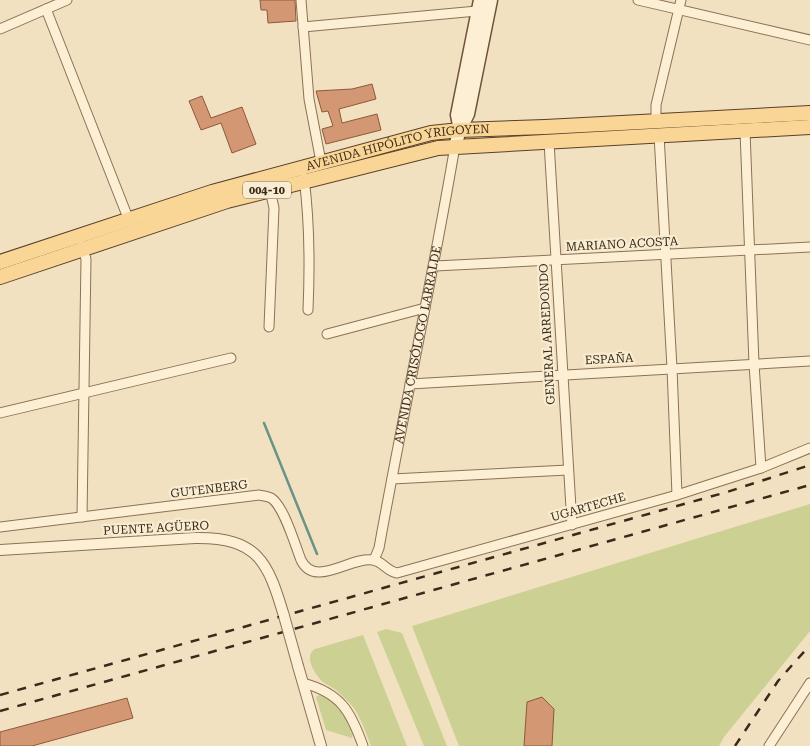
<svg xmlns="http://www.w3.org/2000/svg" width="810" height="746" font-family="'Roboto Serif',serif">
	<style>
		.green { fill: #ccd193 }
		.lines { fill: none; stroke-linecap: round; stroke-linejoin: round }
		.stream { stroke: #6a9387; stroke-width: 2.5 }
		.building { fill: #d39873; stroke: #8e583a }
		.minor-casing { stroke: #8d7156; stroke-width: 11 }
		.tertiary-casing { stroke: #8d7156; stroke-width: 12 }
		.secondary-casing { stroke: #6f523a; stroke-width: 15 }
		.primary-casing { stroke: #5a3f2b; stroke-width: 16 }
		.minor { stroke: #fcefd4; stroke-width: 9 }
		.tertiary { stroke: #fcefd4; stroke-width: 10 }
		.secondary { stroke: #fcefd4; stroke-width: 12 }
		.primary { stroke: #f9d695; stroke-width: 14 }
		.rail { stroke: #3b2a1c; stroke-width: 2.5; stroke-dasharray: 9 9; stroke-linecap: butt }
		.tertiary-bridge-casing { stroke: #8d7156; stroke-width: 12; stroke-linecap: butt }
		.tertiary-bridge { stroke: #fcefd4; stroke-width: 10 }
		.labels { text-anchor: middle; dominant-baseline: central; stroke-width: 4.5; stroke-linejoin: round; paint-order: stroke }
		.shield { fill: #f8ecd1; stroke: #746452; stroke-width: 1 }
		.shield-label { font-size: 11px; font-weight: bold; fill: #3b2a1c }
		.street-label { font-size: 12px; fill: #3b2a1c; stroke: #f8ecd1 }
	</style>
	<rect width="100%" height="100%" fill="#f2e1c0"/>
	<path class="green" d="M 810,504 L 810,631 L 724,737 L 719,746 L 459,746 L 412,626 Z
		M 386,629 L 402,633 L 447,746 L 424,746 L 377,632 Z
		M 363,635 L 407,746 L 371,746 C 366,733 361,718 353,707 C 348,701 342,695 336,690 C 332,687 327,685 323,682 C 315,675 303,656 315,649 Z
		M 319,695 C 337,699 347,718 353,734 L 352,738 L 326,730 L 316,697 Z"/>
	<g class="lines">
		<path class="stream" d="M 264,423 L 317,554"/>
	</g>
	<path class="building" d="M 260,0 L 295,0 L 296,21 L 268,23 L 267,10 L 261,10 Z
		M 372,84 L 376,99 L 339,109 L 342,123 L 377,114 L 381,130 L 326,144 L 322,129 L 333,126 L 328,111 L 322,112 L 316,91 L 352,89 Z
		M 202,96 L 211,118 L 242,107 L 256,144 L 232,153 L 221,123 L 201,130 L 189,101 Z
		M 542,697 L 554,709 L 552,746 L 524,746 L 527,702 Z
		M 127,698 L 133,718 L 32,746 L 0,746 L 0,732 Z"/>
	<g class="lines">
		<defs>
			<g id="minor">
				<path d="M 301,0 L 309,99 L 321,162"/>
				<path d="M 638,0 L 810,40"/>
				<path d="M 46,9 L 130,223"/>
				<path d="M 303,27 L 477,11"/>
				<path d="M 0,29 L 67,0"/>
				<path d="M 656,121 L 656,105 L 681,0"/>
				<path d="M 745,131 L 754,364 L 761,468"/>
				<path d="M 659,135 L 672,368 L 677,495"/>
				<path d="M 549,142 L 572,525"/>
				<path d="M 304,178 C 310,224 310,264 308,310"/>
				<path d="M 435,266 L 810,247"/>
				<path d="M 269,327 L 274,208 L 270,190"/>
				<path d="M 327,334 L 425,308"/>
				<path d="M 410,384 L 810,361"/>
				<path d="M 0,413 L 231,358"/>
				<path d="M 392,479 L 568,470"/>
				<path d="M 82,517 L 86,259 L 82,246"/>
				<path d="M 0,527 L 259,495 C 263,496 267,496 271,498 C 284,506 295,545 301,560 C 315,589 351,556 373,560 C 384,562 386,571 397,573 L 677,495 L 761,468 L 810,448"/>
				<path id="s1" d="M 374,560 L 379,548 C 403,414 432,281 455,146"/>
				<path d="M 303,683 C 341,693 351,712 363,746"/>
				<path d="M 769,746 L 810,683"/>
			</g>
			<path id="tertiary" d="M 0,550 L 195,538 C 258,537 268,562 284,616
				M 298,666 L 321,746"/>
			<path id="secondary" d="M 460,130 L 457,115 L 480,0
				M 455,146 L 460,130 L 468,114 L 491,0"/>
			<g id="primary">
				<path id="s2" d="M 0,262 L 212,192 L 431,133 L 460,130 L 545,127 L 810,113"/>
				<path d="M 0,277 L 227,201 L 438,148 L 810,127"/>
			</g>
		</defs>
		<use href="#minor" class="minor-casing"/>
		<use href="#tertiary" class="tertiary-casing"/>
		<use href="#secondary" class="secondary-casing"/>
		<use href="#primary" class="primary-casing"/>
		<use href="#minor" class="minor"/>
		<use href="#tertiary" class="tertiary"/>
		<use href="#secondary" class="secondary"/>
		<use href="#primary" class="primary"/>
		<path class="rail" d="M 0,695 L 727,492 L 810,465
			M 0,711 L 810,485
			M 735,746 L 778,681 L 810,645"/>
		<defs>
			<path id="tertiary-bridge" d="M 284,616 L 298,666"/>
		</defs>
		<use href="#tertiary-bridge" class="tertiary-bridge-casing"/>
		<use href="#tertiary-bridge" class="tertiary-bridge"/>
	</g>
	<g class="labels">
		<rect class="shield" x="243" y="181.5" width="48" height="17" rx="4"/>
		<g class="shield-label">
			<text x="267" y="190">004-10</text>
		</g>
		<g class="street-label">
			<text stroke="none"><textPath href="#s2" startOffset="415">AVENIDA HIPÓLITO YRIGOYEN</textPath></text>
			<text transform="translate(622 244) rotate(-3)">MARIANO ACOSTA</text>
			<text transform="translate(547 334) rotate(-93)">GENERAL ARREDONDO</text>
			<text stroke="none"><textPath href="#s1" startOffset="220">AVENIDA CRISÓLOGO LARRALDE</textPath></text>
			<text transform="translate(609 359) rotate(-3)">ESPAÑA</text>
			<text transform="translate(209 489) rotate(-7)">GUTENBERG</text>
			<text transform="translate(588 507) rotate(-16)">UGARTECHE</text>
			<text transform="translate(156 528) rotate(-3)">PUENTE AGÜERO</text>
		</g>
	</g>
</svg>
